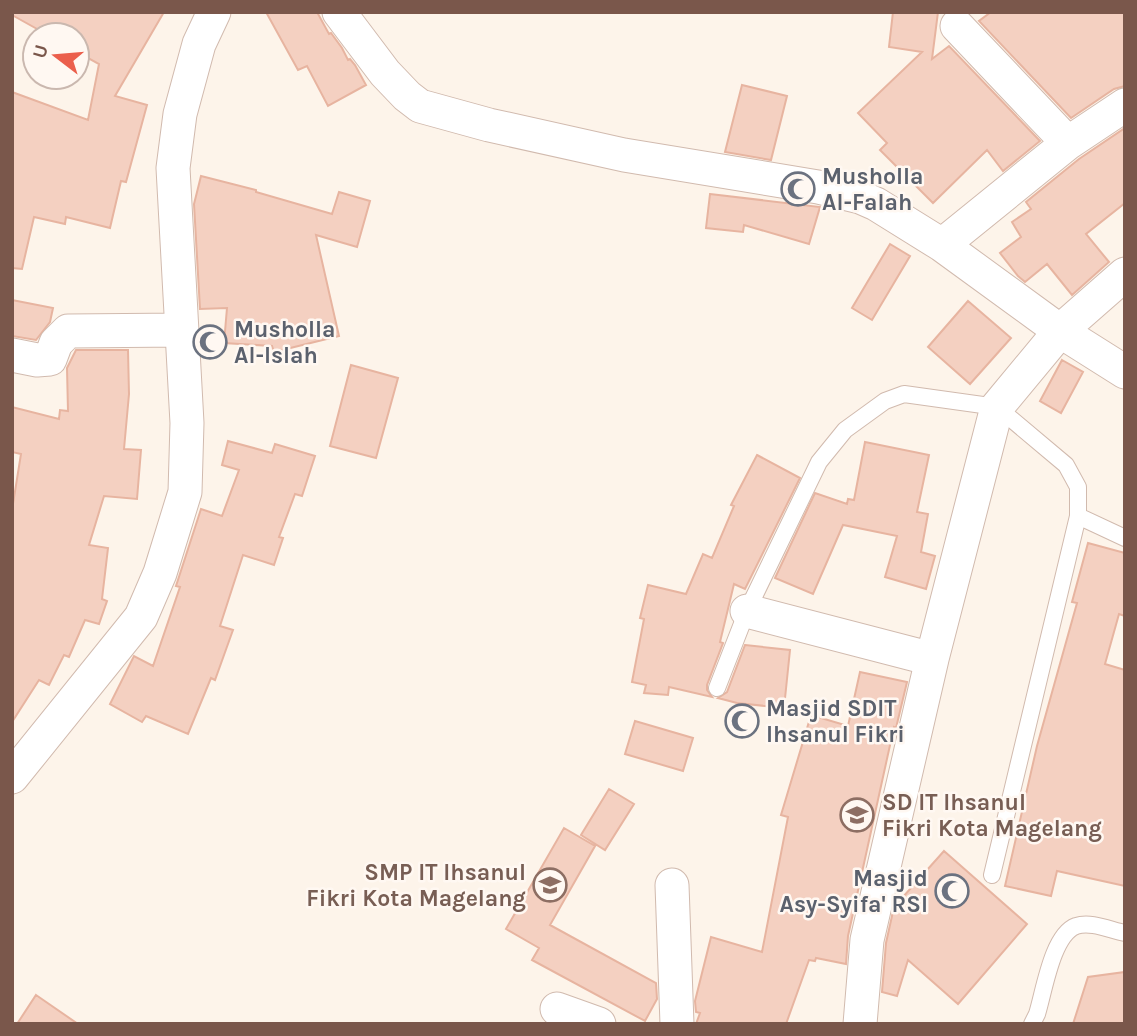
<svg xmlns="http://www.w3.org/2000/svg" width="1137" height="1036" font-family="Karla,sans-serif">
	<style>
		.building { fill: #f4d0c1; stroke: #e7b4a0; stroke-width: 2 }
		.lines { fill: none; stroke-linecap: round; stroke-linejoin: round }
		.lane-casing { stroke: #d1baae; stroke-width: 18 }
		.street-casing { stroke: #d1baae; stroke-width: 35 }
		.lane { stroke: #fff; stroke-width: 16 }
		.street { stroke: #fff; stroke-width: 33 }
		.labels { text-anchor: middle; dominant-baseline: central; stroke-width: 5; stroke-linejoin: round; paint-order: stroke }
		.worship-label { font-size: 23px; font-weight: bold; fill: #5b616d; stroke: #fff8f2; text-anchor: start }
		.education-label { font-size: 23px; font-weight: bold; fill: #785e54; stroke: #fff8f2; text-anchor: start }
	</style>
	<rect width="100%" height="100%" fill="#fdf4ea"/>
	<path class="building" d="M 12,12 L 164,12 L 115,96 L 147,105 L 126,182 L 121,181 L 110,228 L 66,217 L 65,224 L 34,217 L 22,269 L 12,268 L 12,92 L 88,120 L 99,64 L 77,52 L 77,35 L 48,35 L 12,15 Z
		M 266,12 L 317,12 L 329,34 L 331,33 L 342,48 L 348,60 L 350,59 L 355,65 L 366,85 L 328,106 L 307,66 L 298,70 Z
		M 893,12 L 938,12 L 932,59 L 949,46 L 1040,141 L 1003,171 L 987,150 L 933,203 L 880,150 L 887,143 L 858,113 L 922,52 L 889,47 Z
		M 991,12 L 1125,12 L 1125,86 L 1114,89 L 1071,118 L 979,21 Z
		M 742,85 L 787,96 L 771,160 L 725,152 Z
		M 1125,128 L 1125,203 L 1086,234 L 1109,262 L 1072,295 L 1047,264 L 1025,282 L 1018,276 L 1000,253 L 1021,237 L 1012,222 L 1031,209 L 1026,202 L 1079,159 Z
		M 201,176 L 256,190 L 256,192 L 332,214 L 339,192 L 370,201 L 357,247 L 316,235 L 339,336 L 274,352 L 272,346 L 224,343 L 227,308 L 200,309 L 194,204 Z
		M 710,194 L 820,207 L 809,244 L 744,225 L 743,232 L 706,228 Z
		M 890,244 L 910,256 L 872,320 L 852,308 Z
		M 12,300 L 53,308 L 50,322 L 36,340 L 12,336 Z
		M 968,301 L 1011,338 L 970,384 L 928,347 Z
		M 76,350 L 128,350 L 129,394 L 124,449 L 141,450 L 137,499 L 104,496 L 89,545 L 108,548 L 102,599 L 107,601 L 99,624 L 85,620 L 69,657 L 64,655 L 49,685 L 39,680 L 12,722 L 12,510 L 21,454 L 12,452 L 12,407 L 59,419 L 60,410 L 68,411 L 67,368 Z
		M 1062,360 L 1083,372 L 1061,413 L 1040,401 Z
		M 351,365 L 398,378 L 376,458 L 330,446 Z
		M 228,441 L 272,453 L 275,444 L 315,456 L 302,496 L 295,494 L 279,537 L 283,538 L 274,565 L 243,555 L 220,626 L 233,630 L 215,680 L 211,678 L 188,734 L 146,716 L 142,722 L 110,704 L 134,656 L 153,666 L 180,587 L 176,586 L 201,509 L 222,516 L 239,470 L 222,465 Z
		M 865,442 L 929,455 L 917,512 L 928,514 L 921,552 L 935,556 L 926,589 L 885,577 L 897,536 L 843,525 L 813,594 L 775,578 L 815,493 L 847,504 L 848,499 L 854,500 Z
		M 757,455 L 800,478 L 745,589 L 734,584 L 720,642 L 723,643 L 707,685 L 707,690 L 712,697 L 669,687 L 668,695 L 644,693 L 646,685 L 632,682 L 644,619 L 640,618 L 648,585 L 686,594 L 703,554 L 712,558 L 734,506 L 731,505 Z
		M 1088,543 L 1125,553 L 1125,616 L 1119,614 L 1105,664 L 1125,670 L 1125,886 L 1057,871 L 1051,896 L 1005,886 L 1037,746 L 1077,603 L 1072,602 Z
		M 745,645 L 790,650 L 784,708 L 737,703 L 718,698 L 727,692 Z
		M 860,672 L 907,682 L 896,728 L 894,727 L 848,936 L 846,964 L 816,958 L 815,961 L 809,960 L 786,1024 L 696,1024 L 700,1013 L 696,1012 L 695,1001 L 711,937 L 762,952 L 788,817 L 781,815 L 811,715 L 848,726 Z
		M 635,721 L 693,738 L 683,771 L 625,754 Z
		M 609,789 L 634,804 L 605,850 L 581,835 Z
		M 564,828 L 595,846 L 550,925 L 656,983 L 657,999 L 645,1021 L 532,960 L 539,948 L 506,929 Z
		M 944,851 L 1027,924 L 958,1004 L 908,960 L 897,996 L 882,992 L 886,943 L 894,907 Z
		M 1125,972 L 1125,1024 L 1073,1024 L 1088,977 Z
		M 36,995 L 78,1024 L 17,1024 Z"/>
	<g class="lines">
		<defs>
			<path id="lane" d="M 1078,516 L 1125,538
				M 717,688 L 747,611 L 819,462 L 845,430 L 885,401 L 904,394 L 997,407 L 1066,465 L 1078,487 L 1078,516 L 992,875
				M 1032,1024 L 1037,1014 C 1044,992 1052,935 1076,926 C 1091,921 1110,930 1125,933"/>
			<path id="street" d="M 339,12 L 385,73 L 407,96 L 420,106 L 489,125 L 624,155 L 818,187 L 860,197 L 876,204 L 942,245 L 1060,331 L 1125,372
				M 957,26 L 1068,143
				M 942,245 L 1068,143 L 1125,105
				M 12,355 L 37,360 L 50,359 L 56,343 L 68,331 L 182,330
				M 747,611 L 932,659
				M 12,777 L 141,617 L 160,573 L 185,492 L 187,423 L 173,168 L 180,114 L 199,44 L 214,12
				M 672,885 L 677,1024
				M 557,1009 L 599,1024
				M 860,1024 L 867,940 L 932,659 L 997,407 L 1060,331 L 1125,274"/>
		</defs>
		<use href="#lane" class="lane-casing"/>
		<use href="#street" class="street-casing"/>
		<use href="#lane" class="lane"/>
		<use href="#street" class="street"/>
	</g>
	<defs>
		<symbol id="mosque-ring" viewBox="-11 -11 22 22"><circle r="9.5" fill="#fff8f2" stroke="#6b7280" stroke-width="1.5"/><path d="M3.5-4.9A6 6 0 1 0 3.5 4.9A5 5 0 1 1 3.5-4.9Z" fill="#6b7280"/></symbol>
		<symbol id="school-ring" viewBox="-11 -11 22 22"><circle r="9.5" fill="#fff8f2" stroke="#8d6e63" stroke-width="1.5"/><path d="M0-5L7-2L0 1L-7-2ZM-4 1L0 2.5L4 1V4Q0 6-4 4Z" fill="#8d6e63"/></symbol>
	</defs>
	<g fill-rule="evenodd">
		<use href="#mosque-ring" x="779" y="170" width="38" height="38"/>
		<use href="#mosque-ring" x="191" y="323" width="38" height="38"/>
		<use href="#mosque-ring" x="723" y="702" width="38" height="38"/>
		<use href="#school-ring" x="838" y="796" width="38" height="38"/>
		<use href="#school-ring" x="531" y="866" width="38" height="38"/>
		<use href="#mosque-ring" x="933" y="872" width="38" height="38"/>
	</g>
	<g class="labels">
		<g class="worship-label">
			<text x="822" y="176">Musholla<tspan x="822" dy="26">Al-Falah</tspan></text>
			<text x="234" y="329">Musholla<tspan x="234" dy="26">Al-Islah</tspan></text>
			<text x="766" y="708">Masjid SDIT<tspan x="766" dy="26">Ihsanul Fikri</tspan></text>
			<text x="928" y="878" text-anchor="end">Masjid<tspan x="928" dy="26">Asy-Syifa' RSI</tspan></text>
		</g>
		<g class="education-label">
			<text x="882" y="802">SD IT Ihsanul<tspan x="882" dy="26">Fikri Kota Magelang</tspan></text>
			<text x="526" y="872" text-anchor="end">SMP IT Ihsanul<tspan x="526" dy="26">Fikri Kota Magelang</tspan></text>
		</g>
	</g>
	<rect width="1137" height="1036" fill="none" stroke="#7a574b" stroke-width="28"/>
	<g transform="translate(56 56) rotate(286)"><circle r="33" fill="#fff8f2" stroke="#cab8af" stroke-width="2"/>
	<path d="M0-5L12 26L0 18L-12 26Z" fill="#eb5f4c"/>
	<text y="-10" font-size="19" font-weight="bold" text-anchor="middle" fill="#7a574b">U</text>
	</g>
</svg>
